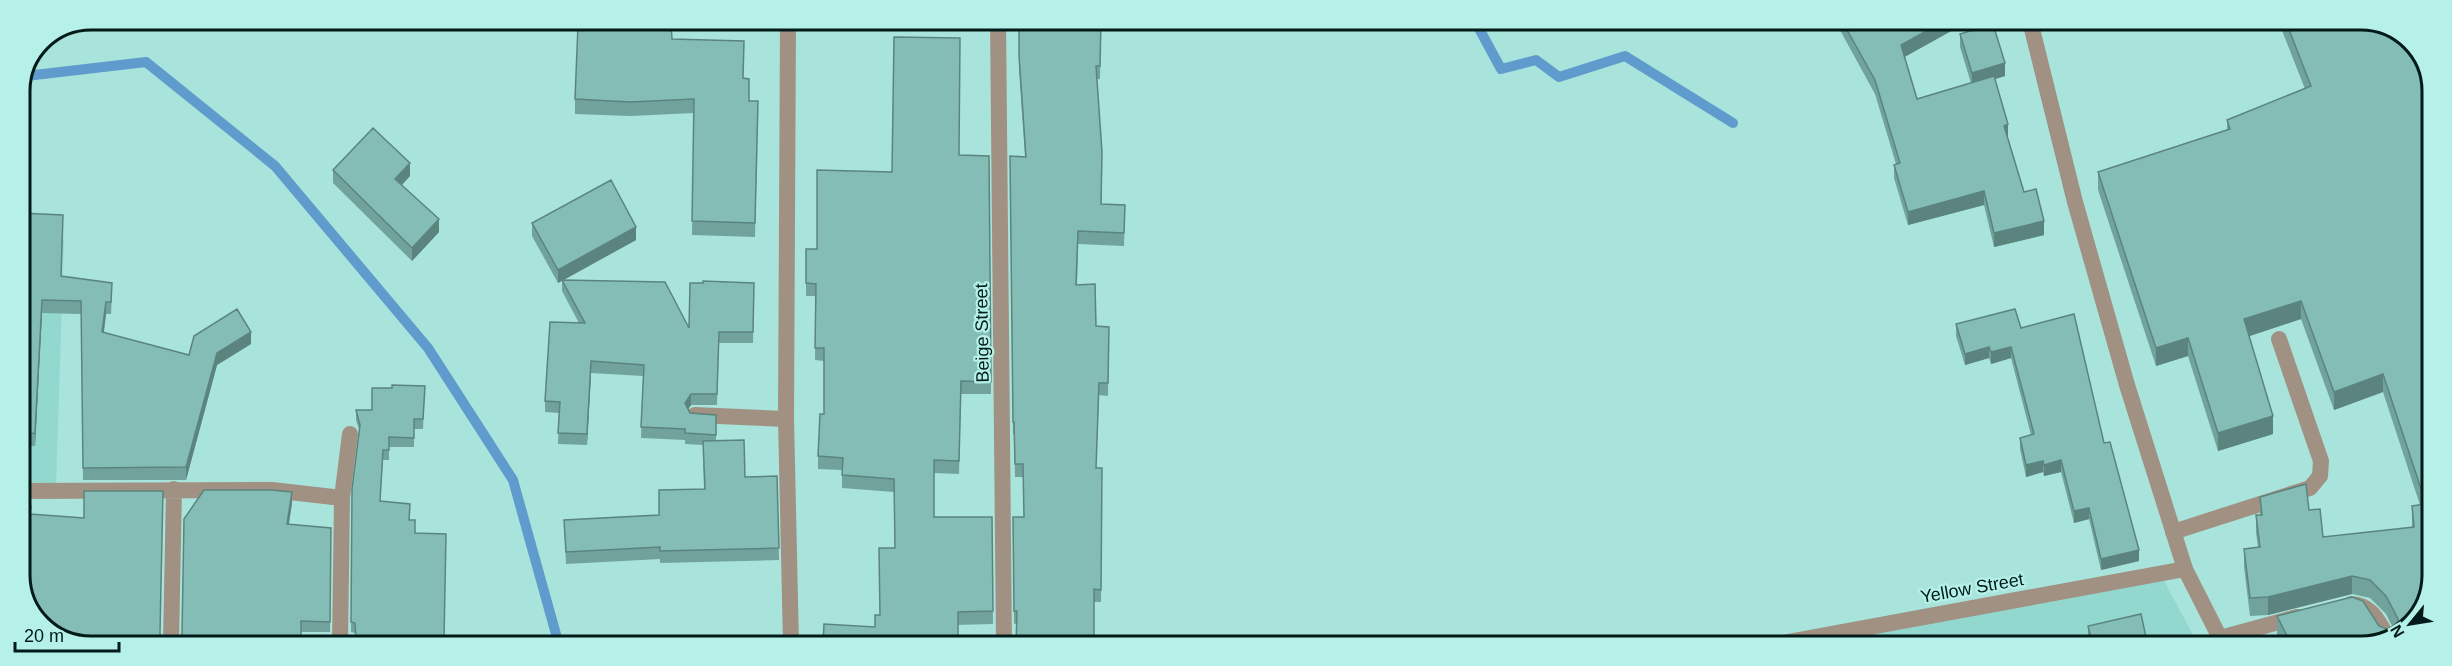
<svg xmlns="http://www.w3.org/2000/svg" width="2452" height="666" font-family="Arial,sans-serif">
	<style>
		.built { fill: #93d8ce }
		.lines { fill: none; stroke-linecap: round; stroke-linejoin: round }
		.stream { stroke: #5f9bcc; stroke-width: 10 }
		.service { stroke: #a19183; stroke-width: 16 }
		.minor { stroke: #a19183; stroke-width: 16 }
		.tertiary { stroke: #a19183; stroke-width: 16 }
		.wall { fill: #71a39c }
		.shaded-wall { fill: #5c847f }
		.building { fill: #83bdb5; stroke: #5c847f; stroke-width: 1.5 }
		.labels { text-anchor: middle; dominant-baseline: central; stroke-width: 4.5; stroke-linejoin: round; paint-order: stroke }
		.street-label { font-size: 18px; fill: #031b18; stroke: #b5f1e8 }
		.rim { fill: none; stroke: #031b18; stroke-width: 3 }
	</style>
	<rect width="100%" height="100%" fill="#a8e4db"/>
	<path class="built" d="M 20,235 L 64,239 L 56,487 L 20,488 Z
		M 2162,577 L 2199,646 L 1788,646 Z"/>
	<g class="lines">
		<path class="stream" d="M 1475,21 L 1501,69 L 1536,60 L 1559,77 L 1625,56 L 1733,123
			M 26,76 L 146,62 L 275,166 L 428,348 L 513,480 L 559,645"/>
		<path class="service" d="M 695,415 L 786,419
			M 2173,532 L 2310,488 L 2320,476 L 2321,461 L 2279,339"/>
		<path class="minor" d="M 788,20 L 786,419 L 791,645
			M 998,20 L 1004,645
			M 20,491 L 272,490 L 342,498
			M 2351,604 C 2372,605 2378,621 2388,638
			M 2220,638 L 2297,617
			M 171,644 L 174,489
			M 340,644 L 342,498 L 350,434
			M 1766,646 L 2185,569"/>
		<path class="tertiary" d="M 2030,21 L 2075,202 L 2127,385 L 2185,569 L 2224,646"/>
	</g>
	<path class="wall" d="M 1019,20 L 1101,21 L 1100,79 L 1097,79 L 1102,204 L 1125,205 L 1124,246 L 1078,244 L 1077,285 L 1096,326 L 1109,327 L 1108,396 L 1099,395 L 1096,468 L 1102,468 L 1101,602 L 1094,602 L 1014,624 L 1013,517 L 1024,517 L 1023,477 L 1015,477 L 1014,434 L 1013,434 L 1010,156 L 1025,157 L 1019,68 Z
		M 1835,21 L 1953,21 L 1953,30 L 1904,57 L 1917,99 L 1971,83 L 1960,47 L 1960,34 L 2005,76 L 1995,79 L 2008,138 L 2024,192 L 2044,235 L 1994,247 L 1984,205 L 1908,225 L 1894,178 L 1894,165 L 1896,164 L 1875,94 Z
		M 2281,22 L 2379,22 L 2415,44 L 2430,593 L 2405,632 L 2362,646 L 2283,646 L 2277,634 L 2277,616 L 2379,626 L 2389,630 L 2393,628 L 2386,614 L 2370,598 L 2352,594 L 2268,615 L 2250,616 L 2244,567 L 2244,549 L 2258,547 L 2256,533 L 2256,515 L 2260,515 L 2260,497 L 2309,510 L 2323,537 L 2412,528 L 2412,506 L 2420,505 L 2383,392 L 2334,410 L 2301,319 L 2249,336 L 2273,434 L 2218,451 L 2188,356 L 2156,366 L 2098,190 L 2098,172 L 2227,130 L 2227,120 L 2305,89 L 2281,28 Z
		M 672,39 L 743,78 L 749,101 L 758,101 L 755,237 L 692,235 L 694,113 L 630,116 L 575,114 L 575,99 Z
		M 959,155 L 989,156 L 991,394 L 961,394 L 959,474 L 934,473 L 934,517 L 992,517 L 993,624 L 875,627 L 880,615 L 895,548 L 894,492 L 842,488 L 842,470 L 818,469 L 818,456 L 824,414 L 824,361 L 815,360 L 816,296 L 806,296 L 806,249 L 817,249 L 892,172 Z
		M 333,170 L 410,176 L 402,185 L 439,232 L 412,261 L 333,183 Z
		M 20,213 L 63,227 L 61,276 L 112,295 L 111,314 L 106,314 L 104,332 L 189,355 L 251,344 L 217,365 L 186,480 L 83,480 L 81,314 L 42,313 L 35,446 L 20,446 Z
		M 532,223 L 636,240 L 558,283 L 532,236 Z
		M 562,280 L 689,328 L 754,283 L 753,343 L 719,343 L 717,405 L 691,405 L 688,409 L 690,413 L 716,415 L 716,441 L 745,477 L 777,476 L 779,560 L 660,563 L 660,559 L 566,564 L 564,520 L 659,515 L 704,489 L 703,445 L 685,444 L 685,440 L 641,438 L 643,376 L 591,373 L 587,445 L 558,444 L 559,413 L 545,412 L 545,401 L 579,323 L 562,291 Z
		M 1956,324 L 2021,328 L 2104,443 L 2139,561 L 2101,570 L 2089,519 L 2074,523 L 2061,472 L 2044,476 L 2043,472 L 2026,477 L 2020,449 L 2020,438 L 2031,435 L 2011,358 L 1991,364 L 1989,358 L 1965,365 L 1956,336 Z
		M 425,386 L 423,429 L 414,429 L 414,447 L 389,447 L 389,460 L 383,460 L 380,501 L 410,520 L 415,533 L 444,639 L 456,645 L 355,644 L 355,633 L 351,632 L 352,489 L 360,432 L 356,420 L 356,410 L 372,410 L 392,388 Z
		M 292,503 L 289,524 L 331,528 L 330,632 L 301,632 L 301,644 L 73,644 L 161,634 L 162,639 L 170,644 L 177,642 Z
		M 2088,626 L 2148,646 L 2090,646 L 2088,638 Z"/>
	<path class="shaded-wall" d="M 1944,21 L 1953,21 L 1953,30 L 1901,59 L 1901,45 Z
		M 2005,63 L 2005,76 L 1972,86 L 1972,73 Z
		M 2008,124 L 2008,138 L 2004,126 Z
		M 410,163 L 410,176 L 395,192 L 395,179 Z
		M 1984,191 L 1984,205 L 1908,225 L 1908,212 Z
		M 439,219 L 439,232 L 412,261 L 412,248 Z
		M 2044,221 L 2044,235 L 1994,247 L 1994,233 Z
		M 636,227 L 636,240 L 558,283 L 558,270 Z
		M 42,300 L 42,313 L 35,446 L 35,433 Z
		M 2301,301 L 2301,319 L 2244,338 L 2244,319 Z
		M 106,302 L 106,314 L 102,344 L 102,332 Z
		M 251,332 L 251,344 L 217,365 L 186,480 L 186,467 L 217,353 Z
		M 2188,338 L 2188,356 L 2156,366 L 2156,348 Z
		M 1989,347 L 1989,358 L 1965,365 L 1965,354 Z
		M 2011,347 L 2011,358 L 1991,364 L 1991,352 Z
		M 591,361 L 591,373 L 587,445 L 587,434 Z
		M 2383,374 L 2383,392 L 2334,410 L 2334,392 Z
		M 691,394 L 691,405 L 685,414 L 685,403 Z
		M 2273,416 L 2273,434 L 2218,451 L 2218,433 Z
		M 2061,460 L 2061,472 L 2044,476 L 2044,465 Z
		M 2043,461 L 2043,472 L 2026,477 L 2026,465 Z
		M 292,492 L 292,503 L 287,534 L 287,524 Z
		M 2089,508 L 2089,519 L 2074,523 L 2074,511 Z
		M 2139,550 L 2139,561 L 2101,570 L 2101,559 Z
		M 2352,576 L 2352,594 L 2268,615 L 2268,597 Z
		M 2401,628 L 2401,633 L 2362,646 Z"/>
	<path class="building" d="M 1019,20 L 1101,21 L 1100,66 L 1096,66 L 1102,152 L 1101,204 L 1125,205 L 1124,233 L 1078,231 L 1076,285 L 1095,284 L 1096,326 L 1109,327 L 1108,383 L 1099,383 L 1096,468 L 1102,468 L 1101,590 L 1094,589 L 1094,645 L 1016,645 L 1017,611 L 1014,611 L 1013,517 L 1024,517 L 1023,464 L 1015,464 L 1014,422 L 1013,422 L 1010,156 L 1026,157 L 1019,56 Z
		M 1842,21 L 1944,21 L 1901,45 L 1917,99 L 1994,76 L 2008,124 L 2004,126 L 2024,192 L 2036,189 L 2044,221 L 1994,233 L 1984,191 L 1908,212 L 1894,165 L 1900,163 L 1875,80 Z
		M 2286,22 L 2379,22 L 2415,44 L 2432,86 L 2430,593 L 2405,632 L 2403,632 L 2401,628 L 2362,646 L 2292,646 L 2277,616 L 2352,597 L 2363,601 L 2379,626 L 2389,630 L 2397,626 L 2398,619 L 2386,596 L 2370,580 L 2352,576 L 2268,597 L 2250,598 L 2244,549 L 2260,547 L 2256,515 L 2262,515 L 2260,497 L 2306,484 L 2309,510 L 2320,509 L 2323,537 L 2414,527 L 2412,506 L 2426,504 L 2383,374 L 2334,392 L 2301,301 L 2244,319 L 2273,416 L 2218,433 L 2188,338 L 2156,348 L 2098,172 L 2230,129 L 2227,120 L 2311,86 Z
		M 671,24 L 672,39 L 744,41 L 743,78 L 749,79 L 749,101 L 758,101 L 755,223 L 692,221 L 694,99 L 630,102 L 575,99 L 578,25 L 623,27 Z
		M 1993,24 L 2005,63 L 1972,73 L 1960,34 Z
		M 894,37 L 960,38 L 959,155 L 989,156 L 991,382 L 961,381 L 959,461 L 934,460 L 934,517 L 992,517 L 993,611 L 958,612 L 958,645 L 823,645 L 824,624 L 875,627 L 875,615 L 880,615 L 879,548 L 895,548 L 894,479 L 842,475 L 843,458 L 818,456 L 820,414 L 824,414 L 824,348 L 815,348 L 816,284 L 806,283 L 806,249 L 817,249 L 817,170 L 892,172 Z
		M 373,128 L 410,163 L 395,179 L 439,219 L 412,248 L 333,170 Z
		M 611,180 L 636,227 L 558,270 L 532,223 Z
		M 20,213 L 63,215 L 61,276 L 112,283 L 111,302 L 106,302 L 102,332 L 189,355 L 194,336 L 237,309 L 251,332 L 217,353 L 186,467 L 83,468 L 81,301 L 42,300 L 35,433 L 20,434 Z
		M 562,280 L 665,282 L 689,328 L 690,283 L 703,283 L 703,281 L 754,283 L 753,332 L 719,332 L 717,394 L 691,394 L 685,403 L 690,413 L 716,415 L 716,435 L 685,433 L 685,429 L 641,427 L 644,365 L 591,361 L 587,434 L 558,433 L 560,402 L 545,401 L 550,322 L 585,323 Z
		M 2015,309 L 2021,328 L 2074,314 L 2104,443 L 2110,442 L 2139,550 L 2101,559 L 2089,508 L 2074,511 L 2061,460 L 2044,465 L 2043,461 L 2026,465 L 2020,438 L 2034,434 L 2011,347 L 1991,352 L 1989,347 L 1965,354 L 1956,324 Z
		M 392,385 L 425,386 L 423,419 L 414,419 L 414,438 L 389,437 L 389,450 L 383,450 L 380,501 L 410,504 L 409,520 L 415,520 L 415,533 L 446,534 L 444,639 L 456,640 L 456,645 L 363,644 L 363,639 L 356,640 L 355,623 L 351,622 L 352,489 L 360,425 L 356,410 L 372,410 L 372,388 L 392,388 Z
		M 744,440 L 745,477 L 777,476 L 779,548 L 660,551 L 660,547 L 566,552 L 564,520 L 659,515 L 659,490 L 705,489 L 703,441 Z
		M 204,490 L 271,490 L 292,492 L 287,524 L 331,528 L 330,622 L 301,621 L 301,644 L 73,644 L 37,622 L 20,580 L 20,506 L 31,506 L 30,514 L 84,518 L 84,491 L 163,491 L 160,633 L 162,639 L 170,644 L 177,642 L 182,634 L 184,519 Z
		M 2141,614 L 2148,646 L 2093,646 L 2088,626 Z"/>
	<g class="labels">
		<g class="street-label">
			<text transform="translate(982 333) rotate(-91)">Beige Street</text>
			<text transform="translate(1972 588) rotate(-10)">Yellow Street</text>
		</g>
	</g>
	<path d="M0 0H2452V666H0ZM91 30H2361A61 61 0 0 1 2422 91V575A61 61 0 0 1 2361 636H91A61 61 0 0 1 30 575V91A61 61 0 0 1 91 30Z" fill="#b5f1e8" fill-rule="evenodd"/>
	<path class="rim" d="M91 30H2361A61 61 0 0 1 2422 91V575A61 61 0 0 1 2361 636H91A61 61 0 0 1 30 575V91A61 61 0 0 1 91 30Z"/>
	<g transform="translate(2410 624) rotate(240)" stroke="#b5f1e8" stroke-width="4.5" paint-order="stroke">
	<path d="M0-4.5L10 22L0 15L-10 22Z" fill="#031b18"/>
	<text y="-9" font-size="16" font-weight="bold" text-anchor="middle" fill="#031b18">N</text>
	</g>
	<path d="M15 642v9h104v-9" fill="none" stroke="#031b18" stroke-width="3"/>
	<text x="24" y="642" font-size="18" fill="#031b18" stroke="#b5f1e8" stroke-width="4.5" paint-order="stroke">20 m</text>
</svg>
